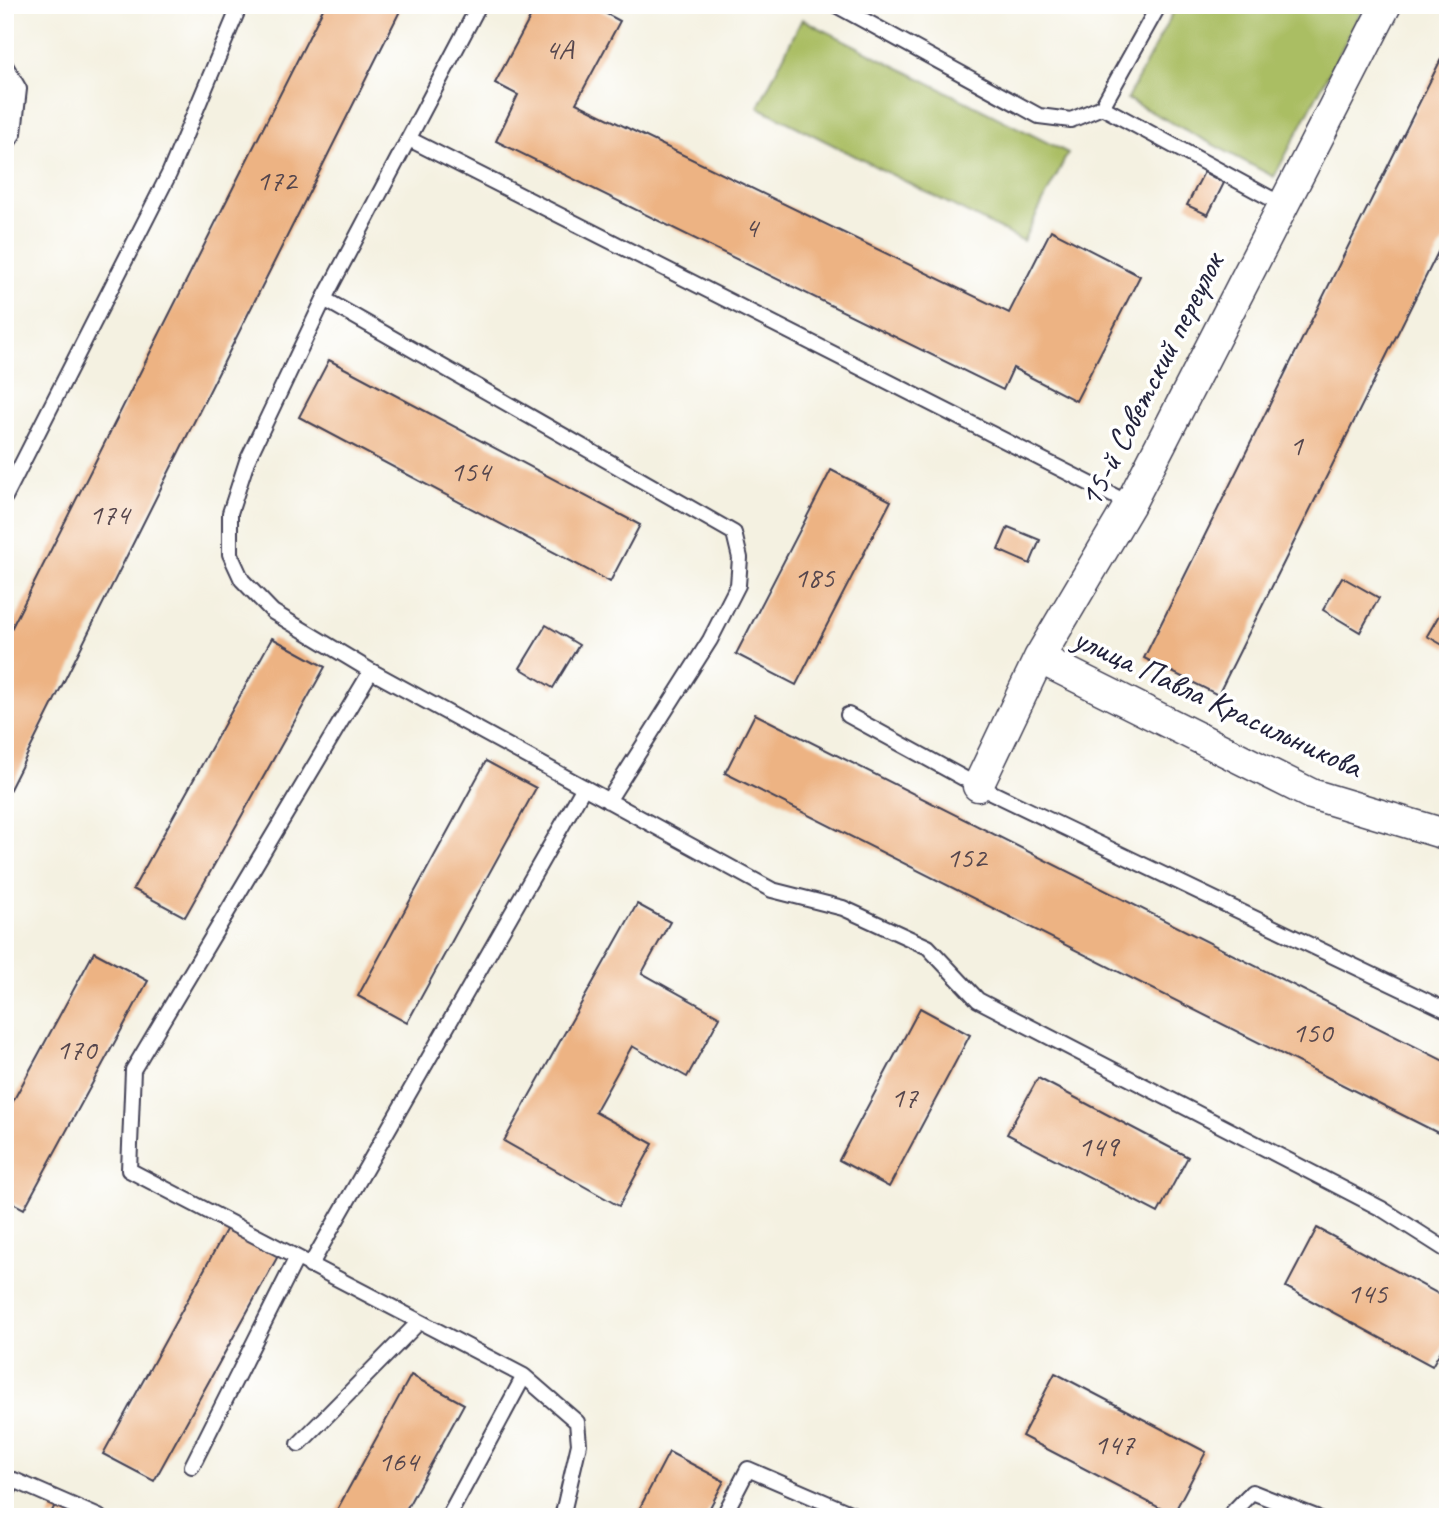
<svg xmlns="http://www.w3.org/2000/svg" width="1453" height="1522" font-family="Caveat,sans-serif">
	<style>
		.green { fill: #aabe63; stroke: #66704f; stroke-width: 2 }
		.building { fill: #edb383 }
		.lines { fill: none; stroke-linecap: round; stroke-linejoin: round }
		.lane-casing { stroke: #424154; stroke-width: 18 }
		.street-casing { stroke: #424154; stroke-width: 33 }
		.lane { stroke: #fff; stroke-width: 14 }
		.street { stroke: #fff; stroke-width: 30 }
		.labels { text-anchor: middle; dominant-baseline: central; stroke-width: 7; stroke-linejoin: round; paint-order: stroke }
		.number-label { font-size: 30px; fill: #55464d }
		.street-label { font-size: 33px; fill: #22223b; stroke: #fff }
	</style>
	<rect width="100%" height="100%" fill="#fff"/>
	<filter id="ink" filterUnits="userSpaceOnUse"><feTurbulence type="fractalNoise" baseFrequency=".0143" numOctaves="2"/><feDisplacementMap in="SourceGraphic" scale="14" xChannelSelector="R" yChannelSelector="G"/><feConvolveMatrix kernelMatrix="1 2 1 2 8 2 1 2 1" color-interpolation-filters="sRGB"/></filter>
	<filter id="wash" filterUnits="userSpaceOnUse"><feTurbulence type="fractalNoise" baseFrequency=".00686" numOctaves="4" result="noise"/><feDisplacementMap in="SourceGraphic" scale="28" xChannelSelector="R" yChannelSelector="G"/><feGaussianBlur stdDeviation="1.57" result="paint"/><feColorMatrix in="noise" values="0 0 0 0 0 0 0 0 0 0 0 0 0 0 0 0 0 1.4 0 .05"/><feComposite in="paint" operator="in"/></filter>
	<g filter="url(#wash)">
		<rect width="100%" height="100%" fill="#f4f1e1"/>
		<path class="green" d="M 1177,5 L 1365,5 L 1274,177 L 1127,99 Z
			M 802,19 L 1068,153 L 1023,241 L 758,107 Z"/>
		<g id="blocks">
			<path class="building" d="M 325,5 L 403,5 L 5,799 L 5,641 Z
				M 537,5 L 590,5 L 620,21 L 576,103 L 1009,313 L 1051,230 L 1140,276 L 1076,401 L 1013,368 L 1003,390 L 496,141 L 518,95 L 495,83 Z
				M 1448,45 L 1448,232 L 1218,695 L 1144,658 Z
				M 1204,172 L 1224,183 L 1208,215 L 1187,205 Z
				M 329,360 L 640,525 L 610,582 L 299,417 Z
				M 831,470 L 891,501 L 796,685 L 736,654 Z
				M 1008,527 L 1040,540 L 1030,564 L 998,550 Z
				M 1342,577 L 1379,598 L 1360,632 L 1323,610 Z
				M 1446,603 L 1448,604 L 1448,648 L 1427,636 Z
				M 546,625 L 579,645 L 553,688 L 520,668 Z
				M 272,638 L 325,667 L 185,917 L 133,889 Z
				M 755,714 L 1448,1063 L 1448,1138 L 725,773 Z
				M 486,761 L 536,788 L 407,1023 L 358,996 Z
				M 637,904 L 670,922 L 642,973 L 720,1017 L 687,1077 L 632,1046 L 595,1112 L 653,1144 L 619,1206 L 504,1141 Z
				M 94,952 L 148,981 L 24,1209 L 5,1199 L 5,1116 Z
				M 920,1008 L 970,1035 L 889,1187 L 839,1160 Z
				M 1038,1078 L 1188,1157 L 1158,1213 L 1007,1134 Z
				M 227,1228 L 278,1256 L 154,1481 L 103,1454 Z
				M 1317,1228 L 1448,1299 L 1448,1338 L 1432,1366 L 1286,1287 Z
				M 1055,1373 L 1206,1452 L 1173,1515 L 1022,1436 Z
				M 411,1375 L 464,1404 L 402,1517 L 333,1517 Z
				M 669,1452 L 724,1481 L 705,1517 L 635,1517 Z
				M 55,1505 L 79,1517 L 49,1517 Z"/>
		</g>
	</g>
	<g filter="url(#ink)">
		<use href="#blocks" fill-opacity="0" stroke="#424154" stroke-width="2"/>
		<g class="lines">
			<defs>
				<path id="lane" d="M 479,5 L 324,299 L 247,461 L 230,513 L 230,554 L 242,580 L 273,612 L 371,671 L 772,890 L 843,908 L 928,947 L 978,1000 L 1382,1209 L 1448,1251
					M 836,5 L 1039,116 L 1071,120 L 1102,107 L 1283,205
					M 5,65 L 19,89 L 14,133 L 5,147
					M 1102,107 L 1159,5
					M 409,139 L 1130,504
					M 324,299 L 734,533 L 740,558 L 738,585 L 710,640 L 608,801
					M 5,497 L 169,174 L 240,5
					M 371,671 L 133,1070 L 129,1170 L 524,1376 L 448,1517
					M 848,715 L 978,786 L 1448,1011
					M 310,1266 L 584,787
					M 524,1376 L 577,1422 L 579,1444 L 562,1517
					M 299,1444 L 418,1323
					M 192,1466 L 296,1259
					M 5,1496 L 14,1480 L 99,1517
					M 723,1517 L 748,1469 L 859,1517
					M 1228,1517 L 1252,1492 L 1316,1517"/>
				<path id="street" d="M 1039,658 L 1311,794 L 1448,835
					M 978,786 L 1039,658 L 1130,504 L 1386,5"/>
			</defs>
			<use href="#lane" class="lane-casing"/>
			<use href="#street" class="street-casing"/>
			<use href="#lane" class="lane"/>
			<use href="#street" class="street"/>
		</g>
	</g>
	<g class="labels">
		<g class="number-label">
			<text x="559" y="49">4А</text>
			<text x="276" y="180">172</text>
			<text x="751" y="227">4</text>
			<text x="1296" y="445">1</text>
			<text x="470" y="471">154</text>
			<text x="109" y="514">174</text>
			<text x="814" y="577">185</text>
			<text x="966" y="857">152</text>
			<text x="1312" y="1032">150</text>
			<text x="76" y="1049">170</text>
			<text x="904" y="1097">17</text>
			<text x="1098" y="1146">149</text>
			<text x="1367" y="1293">145</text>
			<text x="1114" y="1444">147</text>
			<text x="398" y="1461">164</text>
		</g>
		<g class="street-label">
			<text transform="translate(1151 380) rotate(-63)">15-й Советский переулок</text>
			<text transform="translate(1218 702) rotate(25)">улица Павла Красильникова</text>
		</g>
	</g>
	<rect width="1453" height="1522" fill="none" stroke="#fff" stroke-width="28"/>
</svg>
